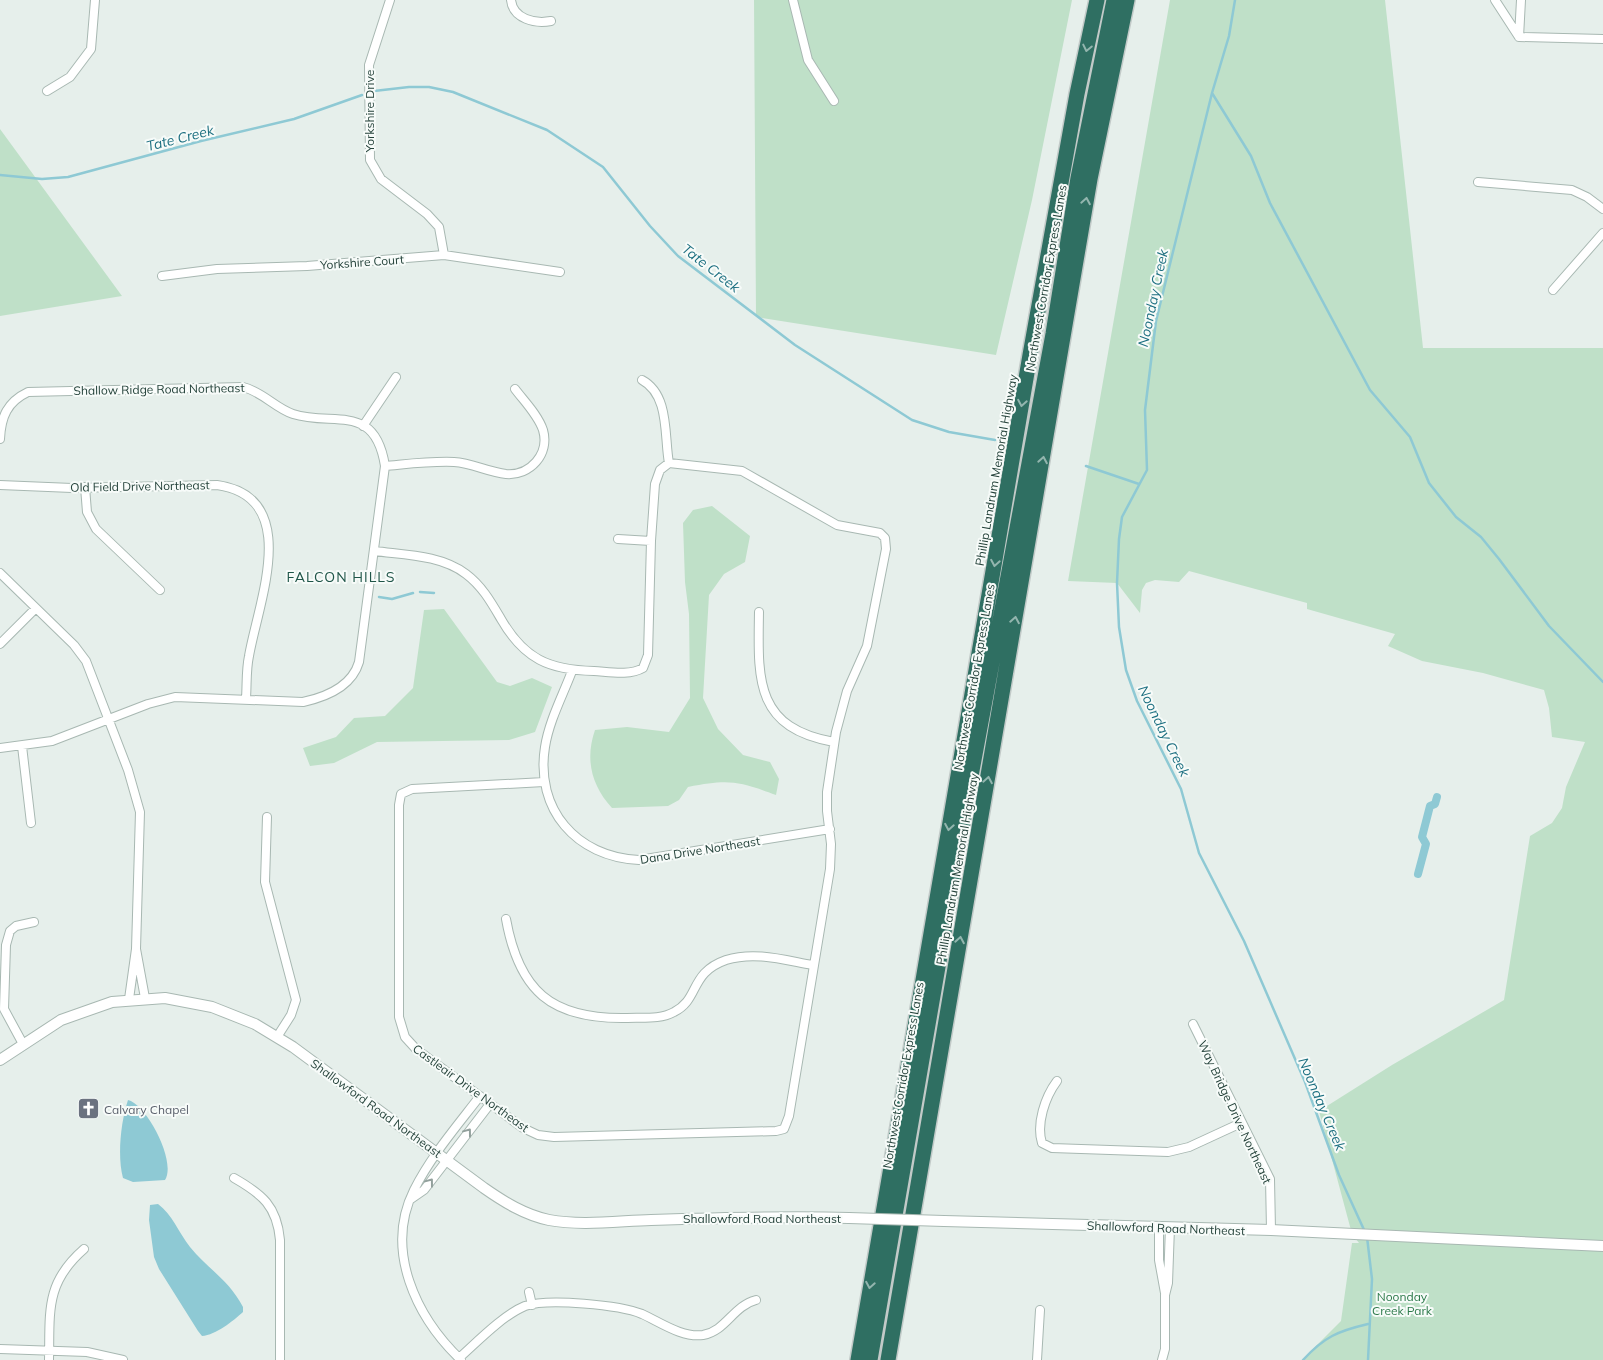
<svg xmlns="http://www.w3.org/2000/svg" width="1603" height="1360" font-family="Mulish,sans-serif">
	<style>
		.green { fill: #bfe0c8 }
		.water { fill: #8ec9d4 }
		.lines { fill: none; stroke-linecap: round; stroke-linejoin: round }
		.stream { stroke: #8ec9d4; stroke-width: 2.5 }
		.canal { stroke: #8ec9d4; stroke-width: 8 }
		.minor-casing { stroke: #a8b8b2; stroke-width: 10 }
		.tertiary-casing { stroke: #a8b8b2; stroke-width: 12 }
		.motorway-casing { stroke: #c2cac8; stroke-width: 18 }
		.minor { stroke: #fff; stroke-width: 8 }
		.tertiary { stroke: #fff; stroke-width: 10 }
		.motorway { stroke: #2f6f62; stroke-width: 15 }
		.tertiary-bridge-casing { stroke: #a8b8b2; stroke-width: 12; stroke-linecap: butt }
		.tertiary-bridge { stroke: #fff; stroke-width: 10 }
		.oneway { stroke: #93b5ae }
		.oneway2 { stroke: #92a09c }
		.labels { text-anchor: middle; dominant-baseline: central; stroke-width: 4; stroke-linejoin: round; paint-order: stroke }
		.street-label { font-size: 12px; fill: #24423a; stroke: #f7fbf9 }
		.worship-label { font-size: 12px; fill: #5b616d; stroke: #f7fbf9; text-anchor: start }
		.park-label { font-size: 12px; fill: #2d7a4b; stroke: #f7fbf9 }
		.water-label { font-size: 14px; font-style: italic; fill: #1c6f80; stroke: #f7fbf9 }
		.neighbourhood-label { font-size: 14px; letter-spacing: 1px; fill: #1f5548; stroke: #f7fbf9 }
	</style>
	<rect width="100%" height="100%" fill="#e6efeb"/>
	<path class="green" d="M 754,0 L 1072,0 L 1032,200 L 996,355 L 756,317 Z
		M 1170,0 L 1385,0 L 1423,348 L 1603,348 L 1603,1360 L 1302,1360 L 1341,1321 L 1352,1243 L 1359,1243 L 1352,1234 L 1319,1111 L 1392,1065 L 1504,1000 L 1530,836 L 1552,823 L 1562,808 L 1566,787 L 1585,742 L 1552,737 L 1549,708 L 1544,690 L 1483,673 L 1422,661 L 1388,646 L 1395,634 L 1307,609 L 1307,603 L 1189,571 L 1179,582 L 1155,580 L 1146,583 L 1142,590 L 1140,613 L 1117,583 L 1068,581 Z
		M 0,129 L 122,296 L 0,316 Z
		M 712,506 L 750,536 L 745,562 L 724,574 L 709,595 L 703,698 L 718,729 L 743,755 L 770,762 L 779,779 L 776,795 C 738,781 729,779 688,787 L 679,800 L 668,806 L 612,808 C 591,785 585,759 595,730 L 627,727 L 669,732 L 690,698 L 689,614 L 685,582 L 683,523 L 693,510 Z
		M 444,609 L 497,682 L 510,686 L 532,678 L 552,687 L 535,732 L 509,740 L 377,742 L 334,763 L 310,766 L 303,748 L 336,737 L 354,718 L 385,716 L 413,688 L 424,610 Z"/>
	<path class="water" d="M 128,1100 C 146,1104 177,1161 165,1180 L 133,1182 L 123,1178 C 117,1156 121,1121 128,1100 Z
		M 158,1204 C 172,1214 179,1233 190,1247 C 208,1269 229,1280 243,1307 L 243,1312 C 233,1321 216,1335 202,1336 L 198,1331 L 159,1269 L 154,1257 L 149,1220 L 150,1205 Z"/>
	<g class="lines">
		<path class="stream" d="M 1235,0 L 1229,36 L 1212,93 L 1156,321 L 1145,410 L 1147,470 L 1122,517 L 1119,539 L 1117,583 L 1119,627 L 1126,670 L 1137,701 L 1181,789 L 1199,853 L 1244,941 L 1305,1082 L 1339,1175 L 1365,1232
			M 374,91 L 409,87 L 429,87 L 453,92 L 547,130 L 603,167 L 650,226 L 678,256 L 795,345 L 912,420 L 949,432 L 995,440
			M 1212,93 L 1251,156 L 1270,203 L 1370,390 L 1410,437 L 1429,483 L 1456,517 L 1481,537 L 1499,559 L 1549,626 L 1603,682
			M 0,175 L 42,179 L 68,177 L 201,141 L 294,119 L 362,95
			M 1086,466 L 1139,484
			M 420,592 L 434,593
			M 379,597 L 392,599 L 413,593
			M 1367,1237 L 1372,1279 L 1368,1360
			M 1303,1360 C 1324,1337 1338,1331 1368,1324"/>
		<path class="canal" d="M 1418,874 L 1426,844 L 1422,837 L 1430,806 L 1435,804 L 1437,797"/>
		<defs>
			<path id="minor" d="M 390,0 L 369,65 L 370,160 L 381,179 L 427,214 L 439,227 L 444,255
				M 511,0 C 513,19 535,24 551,21
				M 793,0 L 808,60 L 834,101
				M 1495,0 L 1519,37 L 1603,39
				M 1519,37 L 1521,0
				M 47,91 L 70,77 L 91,49 L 95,0
				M 1478,182 L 1572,190 L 1587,197 L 1603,209
				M 162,276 L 217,269 L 307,266 L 444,255 L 560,272
				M 1553,290 L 1603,233
				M 642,380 C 670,395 664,437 669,463
				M 363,426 L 396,377
				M 0,439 C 1,417 7,402 28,392 L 243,387 C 263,392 275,408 293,414 C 334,427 375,402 385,466 L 359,662 C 352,686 326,697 303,702 L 175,697 L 148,704 L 52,741 L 0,748
				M 385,466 C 408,464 431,461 454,462 C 472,463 488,472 506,474 C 530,476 550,454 543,430 C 538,415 524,401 515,389
				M 0,485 L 72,488 L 217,485 C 303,497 258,603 249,656 C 246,670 247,684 246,698
				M 85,487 L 87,512 L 96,529 L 160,590
				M 618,539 L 651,541
				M 375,551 C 405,555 441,555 466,574 C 482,586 491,602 501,619 C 524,659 549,670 594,671 C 610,672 629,676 643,668 L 648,655 L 651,541 L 655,484 L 660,470 L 669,463 L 742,471 L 837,525 L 880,533 L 885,538 L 886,549 L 867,646 L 847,691 L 836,732 L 827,792 L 827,811 L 831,844 L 830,869 L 789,1116 L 784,1129 L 776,1131 L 554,1137 L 538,1135 L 523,1128 L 416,1049 L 405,1037 L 399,1017 L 399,805 L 401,794 L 412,789 L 544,782
				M 0,573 L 74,645 L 86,661 L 128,770 L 140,812 L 136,949 L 129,999
				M 759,612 C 758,678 754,728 834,742
				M 0,644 L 35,609
				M 572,671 C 563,695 549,721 545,747 C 535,809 576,857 639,860 L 830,829
				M 22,746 L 31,823
				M 267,817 L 265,882 L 296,1000 L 291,1015 L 277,1037
				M 506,919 C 519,991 551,1019 625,1018 C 641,1017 660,1020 674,1012 C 700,999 689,973 726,960 C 755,951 784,960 812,965
				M 136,949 L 145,998
				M 1193,1024 L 1270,1179 L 1271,1230
				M 23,1044 L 4,1009 L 6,945 L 10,931 L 16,926 L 34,922
				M 1057,1081 C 1045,1097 1036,1124 1042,1143 L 1052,1148 L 1168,1152 L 1189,1147 L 1241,1123
				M 234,1178 C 262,1194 277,1206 280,1240 L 280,1360
				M 411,1199 L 424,1190 L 490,1104
				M 1159,1227 L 1159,1260 L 1165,1293
				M 529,1292 L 532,1305
				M 0,1349 L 87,1352 L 123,1360
				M 459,1358 C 477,1342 503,1315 525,1306 C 548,1298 620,1305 642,1314 C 660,1322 682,1338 703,1335 C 726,1331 733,1306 756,1300
				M 49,1360 C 50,1311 45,1283 84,1249
				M 461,1360 C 416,1317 384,1250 414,1190 C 431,1156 457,1126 480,1096
				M 1037,1360 L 1040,1310
				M 1162,1360 L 1165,1349 L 1165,1295 L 1168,1283 L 1170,1227"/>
			<path id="tertiary" d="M 0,1060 L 61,1020 L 112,1002 L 165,998 L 212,1007 L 255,1024 L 293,1047 L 484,1188 C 504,1202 525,1215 549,1220 C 581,1226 618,1221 651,1220 C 717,1218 783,1216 849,1218
				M 944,1221 L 1271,1230 L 1603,1246"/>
			<path id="motorway" d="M 858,1360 L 1030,355 L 1077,94 L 1097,0
				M 870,1360 L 971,776 L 1053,334 L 1078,178 L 1114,0
				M 888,1360 L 1090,179 L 1127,0"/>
		</defs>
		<use href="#minor" class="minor-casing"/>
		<use href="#tertiary" class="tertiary-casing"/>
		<use href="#motorway" class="motorway-casing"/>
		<use href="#minor" class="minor"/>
		<use href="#tertiary" class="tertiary"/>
		<use href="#motorway" class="motorway"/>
		<defs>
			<path id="tertiary-bridge" d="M 849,1218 L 944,1221"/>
		</defs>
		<use href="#tertiary-bridge" class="tertiary-bridge-casing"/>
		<use href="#tertiary-bridge" class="tertiary-bridge"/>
	</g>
	<defs><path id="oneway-chevron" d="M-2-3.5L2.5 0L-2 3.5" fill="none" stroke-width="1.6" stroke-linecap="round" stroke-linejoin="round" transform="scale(1.25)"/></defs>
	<g class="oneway">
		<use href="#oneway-chevron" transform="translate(1087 48) rotate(102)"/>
		<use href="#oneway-chevron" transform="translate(1086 201) rotate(-80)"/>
		<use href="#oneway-chevron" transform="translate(1022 403) rotate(100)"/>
		<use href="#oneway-chevron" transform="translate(1043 460) rotate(-80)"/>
		<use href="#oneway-chevron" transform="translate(995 563) rotate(100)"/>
		<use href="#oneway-chevron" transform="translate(1015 620) rotate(-80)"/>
		<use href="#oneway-chevron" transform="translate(988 780) rotate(-80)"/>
		<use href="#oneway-chevron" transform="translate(949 827) rotate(100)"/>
		<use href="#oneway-chevron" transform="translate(960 940) rotate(-80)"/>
		<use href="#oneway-chevron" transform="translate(870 1285) rotate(100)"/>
	</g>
	<g class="oneway2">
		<use href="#oneway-chevron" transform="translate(468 1132) rotate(-53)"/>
		<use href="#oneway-chevron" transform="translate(430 1182) rotate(-53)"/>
	</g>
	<defs>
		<symbol id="church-square" viewBox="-11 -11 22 22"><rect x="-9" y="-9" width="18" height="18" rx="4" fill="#6b7280" stroke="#f7fbf9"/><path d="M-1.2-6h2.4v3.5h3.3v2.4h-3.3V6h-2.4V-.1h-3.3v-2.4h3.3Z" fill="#fff"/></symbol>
	</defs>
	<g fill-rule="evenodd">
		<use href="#church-square" x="76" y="1096" width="25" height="25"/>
	</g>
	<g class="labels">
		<g class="street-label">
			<text transform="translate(369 111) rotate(-90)">Yorkshire Drive</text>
			<text transform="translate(362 262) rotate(-4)">Yorkshire Court</text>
			<text transform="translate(1046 278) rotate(-80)">Northwest Corridor Express Lanes</text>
			<text transform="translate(159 389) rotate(-1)">Shallow Ridge Road Northeast</text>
			<text transform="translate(996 470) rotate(-80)">Phillip Landrum Memorial Highway</text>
			<text transform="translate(140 486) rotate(-1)">Old Field Drive Northeast</text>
			<text transform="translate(974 677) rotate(-80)">Northwest Corridor Express Lanes</text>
			<text transform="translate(700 850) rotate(-9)">Dana Drive Northeast</text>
			<text transform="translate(957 869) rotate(-80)">Phillip Landrum Memorial Highway</text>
			<text transform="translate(903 1075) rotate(-80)">Northwest Corridor Express Lanes</text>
			<text transform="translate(471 1088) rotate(36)">Castleair Drive Northeast</text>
			<text transform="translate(376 1108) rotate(36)">Shallowford Road Northeast</text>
			<text transform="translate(1235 1112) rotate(65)">Way Bridge Drive Northeast</text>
			<text x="762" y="1218">Shallowford Road Northeast</text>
			<text transform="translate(1166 1228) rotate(2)">Shallowford Road Northeast</text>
		</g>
		<g class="worship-label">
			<text x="104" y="1109">Calvary Chapel</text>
		</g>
		<g class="park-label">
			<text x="1402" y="1296">Noonday<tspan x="1402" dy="14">Creek Park</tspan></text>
		</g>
		<g class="water-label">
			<text transform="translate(180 138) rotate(-14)">Tate Creek</text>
			<text transform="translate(711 268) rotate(38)">Tate Creek</text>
			<text transform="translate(1153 298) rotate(-78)">Noonday Creek</text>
			<text transform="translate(1164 731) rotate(64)">Noonday Creek</text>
			<text transform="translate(1322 1104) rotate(67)">Noonday Creek</text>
		</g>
		<g class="neighbourhood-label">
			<text x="341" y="577">FALCON HILLS</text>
		</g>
	</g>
</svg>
